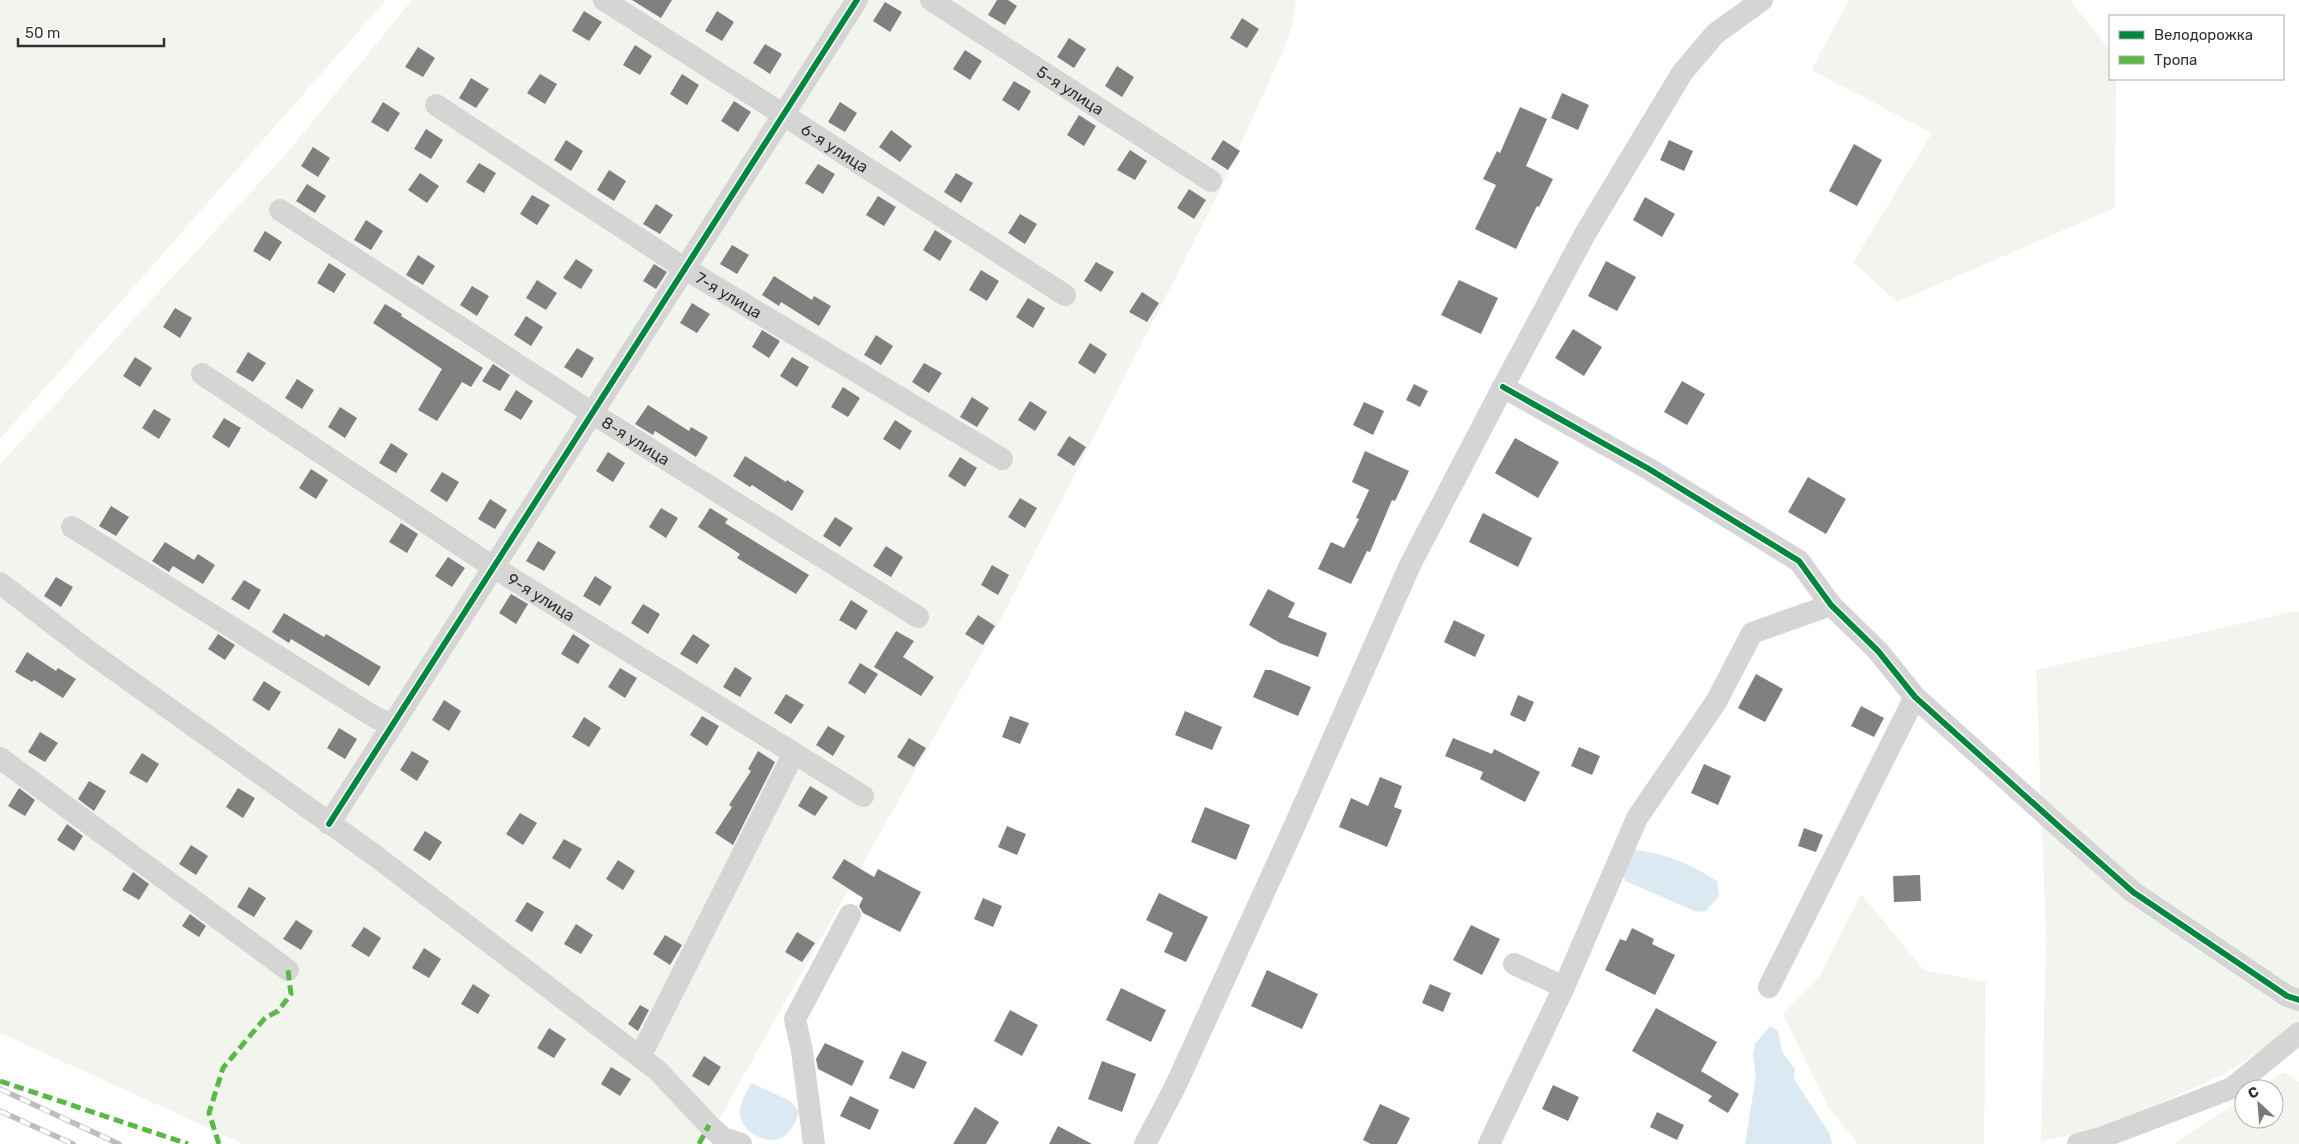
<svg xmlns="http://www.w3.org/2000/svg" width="2299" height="1144" font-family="Rubik,sans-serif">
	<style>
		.green { fill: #f2f5ed }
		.water { fill: #dbeaf2 }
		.building { fill: #808080 }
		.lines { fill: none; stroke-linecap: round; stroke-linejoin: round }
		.minor { stroke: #d5d5d5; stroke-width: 22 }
		.rail-casing { stroke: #bdbdbd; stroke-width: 5.5 }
		.rail { stroke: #fff; stroke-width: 4; stroke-dasharray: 11; stroke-linecap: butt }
		.quiet { stroke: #58b947; stroke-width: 5; stroke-dasharray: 10 5; stroke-linecap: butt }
		.cycleway-casing { stroke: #fff; stroke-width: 9 }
		.cycleway { stroke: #00873e; stroke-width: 6 }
		.labels { text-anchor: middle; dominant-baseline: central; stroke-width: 5; stroke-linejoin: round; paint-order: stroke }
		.street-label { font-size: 16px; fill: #313131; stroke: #fff }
	</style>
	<rect width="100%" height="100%" fill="#fff"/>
	<path class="green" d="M 0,0 L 386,0 L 0,439 Z
		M 412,0 L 1296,0 L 1292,26 L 1283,51 L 1215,200 L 1003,615 L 705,1144 L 244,1144 L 0,1033 L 0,464 L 286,154 Z
		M 1849,0 L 2070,0 L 2110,51 L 2110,79 L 2116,79 L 2115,208 L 1897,302 L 1853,262 L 1932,133 L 1811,70 Z
		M 2296,611 L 2299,612 L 2299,1025 L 2228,1072 L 2119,1122 L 2041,1142 L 2046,936 L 2036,670 Z
		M 1861,894 L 1924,970 L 1986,982 L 1984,1144 L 1858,1144 L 1828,1107 L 1783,1014 L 1820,975 Z
		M 2284,1072 L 2299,1082 L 2299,1144 L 2173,1144 L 2244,1098 L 2244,1119 L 2274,1119 L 2274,1089 L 2258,1089 Z"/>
	<path class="water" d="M 1625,850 C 1658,850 1689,863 1717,881 L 1719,896 L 1706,911 L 1697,912 L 1625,881 L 1622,873 Z
		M 1770,1026 L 1778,1031 L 1782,1052 L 1795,1069 L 1794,1079 L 1830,1134 L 1832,1144 L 1745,1144 L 1756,1076 L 1753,1055 L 1755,1044 Z
		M 752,1083 L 790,1101 L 799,1111 C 796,1122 791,1134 779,1139 C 762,1144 740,1129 740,1112 C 741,1101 746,1092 752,1083 Z"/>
	<path class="building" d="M 632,0 L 672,0 L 661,18 Z
		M 997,0 L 1008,0 L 1017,6 L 1005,25 L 988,15 Z
		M 885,2 L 902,12 L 890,32 L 873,21 Z
		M 584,11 L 602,22 L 589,41 L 572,31 Z
		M 717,11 L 734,22 L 722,41 L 705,31 Z
		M 1242,18 L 1259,29 L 1247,48 L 1230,38 Z
		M 1069,38 L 1086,49 L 1074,68 L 1057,57 Z
		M 765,44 L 782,54 L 770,74 L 753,63 Z
		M 635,45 L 652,56 L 640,75 L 623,65 Z
		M 418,47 L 435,58 L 423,77 L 405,67 Z
		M 965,50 L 982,61 L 970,80 L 953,69 Z
		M 1117,66 L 1134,77 L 1122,97 L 1105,86 Z
		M 540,74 L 557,84 L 545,104 L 527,93 Z
		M 682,74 L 699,85 L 687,105 L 670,94 Z
		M 471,78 L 489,89 L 476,108 L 459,98 Z
		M 1014,81 L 1031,91 L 1019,111 L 1002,100 Z
		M 1562,93 L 1589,105 L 1578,130 L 1551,118 Z
		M 734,101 L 751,112 L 738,132 L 721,121 Z
		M 383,102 L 400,113 L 388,132 L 371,122 Z
		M 840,102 L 857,113 L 845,132 L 828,122 Z
		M 1520,107 L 1547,119 L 1526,166 L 1553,179 L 1539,207 L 1537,206 L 1516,249 L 1475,229 L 1496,185 L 1483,179 L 1497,151 L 1500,153 Z
		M 1079,115 L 1096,126 L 1084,146 L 1067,135 Z
		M 426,129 L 443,140 L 431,159 L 414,149 Z
		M 891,130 L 912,146 L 900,162 L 879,147 Z
		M 566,140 L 583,151 L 571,171 L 554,160 Z
		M 1223,140 L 1240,151 L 1228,170 L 1211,159 Z
		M 1669,140 L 1693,151 L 1684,171 L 1660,160 Z
		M 1854,144 L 1882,160 L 1857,206 L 1829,191 Z
		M 313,147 L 330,158 L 318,177 L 301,166 Z
		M 1130,150 L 1147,161 L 1135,180 L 1117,170 Z
		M 479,163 L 496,173 L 484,193 L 466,182 Z
		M 818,164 L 835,174 L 823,194 L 805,183 Z
		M 609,170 L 626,181 L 614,201 L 597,190 Z
		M 420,173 L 439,186 L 427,203 L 408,190 Z
		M 956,173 L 973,183 L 961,203 L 944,192 Z
		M 307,184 L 326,196 L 315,213 L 296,201 Z
		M 1189,189 L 1206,200 L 1194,219 L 1177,208 Z
		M 532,195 L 550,205 L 537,225 L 520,214 Z
		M 878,196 L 896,207 L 884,226 L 866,215 Z
		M 1645,197 L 1675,214 L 1662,237 L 1633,220 Z
		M 656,204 L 673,215 L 660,234 L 643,224 Z
		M 1020,214 L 1037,224 L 1025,244 L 1008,233 Z
		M 366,220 L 383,231 L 371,250 L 354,240 Z
		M 935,230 L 952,241 L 940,261 L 923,250 Z
		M 265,231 L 282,242 L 270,261 L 253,251 Z
		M 732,245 L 749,255 L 737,274 L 720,264 Z
		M 418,255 L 435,266 L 423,285 L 406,275 Z
		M 576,259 L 593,270 L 581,289 L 563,278 Z
		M 1606,261 L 1636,277 L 1617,311 L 1588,296 Z
		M 1096,262 L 1114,272 L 1101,292 L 1084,281 Z
		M 329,263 L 346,274 L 334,293 L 317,283 Z
		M 654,264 L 667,272 L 656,289 L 643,281 Z
		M 981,270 L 999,281 L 987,301 L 969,290 Z
		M 774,276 L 812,300 L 814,296 L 831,306 L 819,326 L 781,302 L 779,306 L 762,295 Z
		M 537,280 L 557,293 L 546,310 L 526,298 Z
		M 1459,280 L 1498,298 L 1481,334 L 1441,315 Z
		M 472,286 L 489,296 L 477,316 L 460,305 Z
		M 1142,292 L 1159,303 L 1147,322 L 1129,312 Z
		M 1028,298 L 1045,308 L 1033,328 L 1016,317 Z
		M 692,303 L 710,314 L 697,333 L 680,323 Z
		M 385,304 L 402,314 L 401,316 L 483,368 L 471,387 L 462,382 L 437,421 L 418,410 L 442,369 L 373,323 Z
		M 175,308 L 192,318 L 180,338 L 163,327 Z
		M 526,316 L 543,327 L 531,346 L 514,335 Z
		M 1573,329 L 1602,347 L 1584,376 L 1555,358 Z
		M 762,330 L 780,341 L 769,358 L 752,347 Z
		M 876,335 L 893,346 L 881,365 L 864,355 Z
		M 1090,343 L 1107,354 L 1095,374 L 1078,363 Z
		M 577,348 L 594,358 L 582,378 L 564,367 Z
		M 248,352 L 266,363 L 253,382 L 236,372 Z
		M 135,357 L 152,368 L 140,387 L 123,376 Z
		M 792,357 L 809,367 L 797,387 L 780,376 Z
		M 924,363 L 942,373 L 929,393 L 912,382 Z
		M 493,364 L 510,375 L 500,391 L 482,381 Z
		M 297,379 L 314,390 L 302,409 L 285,398 Z
		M 1682,381 L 1705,394 L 1687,425 L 1664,412 Z
		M 1414,384 L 1428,391 L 1420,407 L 1406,400 Z
		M 843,387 L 860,398 L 848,417 L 831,407 Z
		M 516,390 L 533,401 L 521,420 L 504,410 Z
		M 972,397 L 989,408 L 977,427 L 960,417 Z
		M 1030,401 L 1047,412 L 1035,431 L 1018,420 Z
		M 1364,402 L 1384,411 L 1373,435 L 1353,425 Z
		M 648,405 L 689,431 L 691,427 L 708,437 L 696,457 L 655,431 L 653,435 L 635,424 Z
		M 340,407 L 357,418 L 345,438 L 328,427 Z
		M 154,409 L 171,419 L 159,439 L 142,428 Z
		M 224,418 L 241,428 L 229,448 L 212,437 Z
		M 895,420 L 912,431 L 900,450 L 883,439 Z
		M 1069,436 L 1086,447 L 1074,466 L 1057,455 Z
		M 1515,438 L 1559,462 L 1538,498 L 1495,473 Z
		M 391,443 L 408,454 L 396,473 L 379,463 Z
		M 1365,451 L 1409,471 L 1395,501 L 1392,500 L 1370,552 L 1367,551 L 1351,584 L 1318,569 L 1331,542 L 1344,548 L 1359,519 L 1356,518 L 1369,490 L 1352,482 Z
		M 608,452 L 625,463 L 613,482 L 596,471 Z
		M 745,456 L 786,482 L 787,480 L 804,491 L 792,511 L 752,485 L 750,487 L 733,476 Z
		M 960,457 L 977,468 L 965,487 L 948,476 Z
		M 311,469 L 328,480 L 316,499 L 299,488 Z
		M 442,472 L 459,482 L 447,502 L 430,491 Z
		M 1808,477 L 1846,499 L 1826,534 L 1788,512 Z
		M 1020,498 L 1037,508 L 1025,528 L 1008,517 Z
		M 490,499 L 507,510 L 495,529 L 478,519 Z
		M 111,506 L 129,517 L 116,536 L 99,526 Z
		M 661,508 L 678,518 L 666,538 L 649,527 Z
		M 710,508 L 728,519 L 725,523 L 809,575 L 796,594 L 737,558 L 740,554 L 698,527 Z
		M 1483,513 L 1532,538 L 1518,567 L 1469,542 Z
		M 835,517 L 853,528 L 840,547 L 823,536 Z
		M 401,523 L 418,534 L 407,553 L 389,542 Z
		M 538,541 L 556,552 L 544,571 L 526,561 Z
		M 165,542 L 194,560 L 198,554 L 215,565 L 203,584 L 173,566 L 169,572 L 152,561 Z
		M 886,546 L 903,557 L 891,577 L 873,566 Z
		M 448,557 L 465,568 L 452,587 L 435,576 Z
		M 992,565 L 1009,575 L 998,595 L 981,585 Z
		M 595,576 L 612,587 L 600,606 L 583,596 Z
		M 56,577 L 73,587 L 61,607 L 44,596 Z
		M 244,580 L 261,590 L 249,610 L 231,599 Z
		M 1268,589 L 1295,603 L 1288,617 L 1327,633 L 1318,657 L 1280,643 L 1249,625 Z
		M 511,594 L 528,604 L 516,624 L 499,613 Z
		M 851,600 L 868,611 L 856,630 L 839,620 Z
		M 643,604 L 660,614 L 648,634 L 631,623 Z
		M 284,613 L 324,637 L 326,634 L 381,667 L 369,686 L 291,639 L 289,643 L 272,632 Z
		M 978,615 L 995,626 L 983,645 L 965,634 Z
		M 1454,620 L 1485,635 L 1475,657 L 1444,642 Z
		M 896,631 L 914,641 L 903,657 L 934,677 L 921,696 L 874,667 Z
		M 218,634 L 235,645 L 225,660 L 208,649 Z
		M 573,634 L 590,645 L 578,664 L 561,654 Z
		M 693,634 L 710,645 L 697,664 L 680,654 Z
		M 27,652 L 56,671 L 58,668 L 76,679 L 63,698 L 34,680 L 32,682 L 15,672 Z
		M 860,663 L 878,674 L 865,694 L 848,683 Z
		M 735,667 L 752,678 L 740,697 L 723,687 Z
		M 620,668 L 637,678 L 625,698 L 608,687 Z
		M 1265,670 L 1271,670 L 1311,687 L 1298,716 L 1253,697 Z
		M 1756,674 L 1783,689 L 1765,722 L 1738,708 Z
		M 264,681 L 281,692 L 269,711 L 252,700 Z
		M 786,694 L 804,705 L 791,724 L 774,713 Z
		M 1518,695 L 1534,702 L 1525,722 L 1510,715 Z
		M 444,700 L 461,711 L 449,731 L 432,720 Z
		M 1861,706 L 1884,718 L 1874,737 L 1851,726 Z
		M 1185,711 L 1222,727 L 1212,750 L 1175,735 Z
		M 702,716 L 719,726 L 707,746 L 690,735 Z
		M 1010,716 L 1029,723 L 1020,744 L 1002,737 Z
		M 584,717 L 601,728 L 589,747 L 572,737 Z
		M 828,726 L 845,736 L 833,756 L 816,745 Z
		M 339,728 L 357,739 L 345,759 L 327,748 Z
		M 40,732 L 58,743 L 45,762 L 28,752 Z
		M 909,738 L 926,748 L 914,767 L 897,757 Z
		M 1453,738 L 1492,754 L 1494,749 L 1540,772 L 1525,802 L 1480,779 L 1483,772 L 1445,756 Z
		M 1579,747 L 1600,756 L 1592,775 L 1571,766 Z
		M 412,751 L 429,761 L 417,781 L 400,770 Z
		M 758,751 L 775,762 L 733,845 L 715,833 L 732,807 L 729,805 L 751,771 L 748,769 Z
		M 142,753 L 159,764 L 147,783 L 129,773 Z
		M 1704,764 L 1731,776 L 1718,805 L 1691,793 Z
		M 1380,777 L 1402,786 L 1394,807 L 1402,810 L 1387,847 L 1339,827 L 1351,798 L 1368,806 Z
		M 89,781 L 106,791 L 94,811 L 78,799 Z
		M 810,786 L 828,797 L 815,816 L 798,806 Z
		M 19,788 L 35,800 L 25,816 L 8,806 Z
		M 238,788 L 255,798 L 243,818 L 226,807 Z
		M 1205,807 L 1250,825 L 1236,860 L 1191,842 Z
		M 520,813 L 537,823 L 523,845 L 506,834 Z
		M 67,824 L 83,836 L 74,851 L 57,840 Z
		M 1007,826 L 1026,834 L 1017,855 L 998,847 Z
		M 1804,828 L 1823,835 L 1816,852 L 1798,846 Z
		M 425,831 L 442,842 L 430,861 L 413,850 Z
		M 564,839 L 582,849 L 570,869 L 552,858 Z
		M 191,845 L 208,856 L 196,875 L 179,864 Z
		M 844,859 L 874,877 L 878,869 L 921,892 L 900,932 L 863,913 L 859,906 L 863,898 L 832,878 Z
		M 618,860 L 635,871 L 623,890 L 606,879 Z
		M 133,872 L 149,884 L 139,900 L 122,890 Z
		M 1920,875 L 1921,901 L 1894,902 L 1893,876 Z
		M 249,887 L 266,898 L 254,917 L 237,907 Z
		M 1159,893 L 1208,917 L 1186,962 L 1164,952 L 1173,933 L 1146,920 Z
		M 983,898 L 1002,906 L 993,927 L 974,919 Z
		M 527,902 L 544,912 L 532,932 L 515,921 Z
		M 190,914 L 206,926 L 199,937 L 182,926 Z
		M 296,920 L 313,931 L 301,950 L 283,939 Z
		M 576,924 L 593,935 L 581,954 L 564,944 Z
		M 1471,925 L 1500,939 L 1482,975 L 1453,960 Z
		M 364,927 L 381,938 L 369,957 L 351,946 Z
		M 1632,928 L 1654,939 L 1652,944 L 1675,955 L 1655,995 L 1605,970 L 1620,939 L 1626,941 Z
		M 797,932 L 815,943 L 802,962 L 785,952 Z
		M 665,935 L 682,945 L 670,965 L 653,954 Z
		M 424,948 L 441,959 L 429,978 L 412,968 Z
		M 1267,970 L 1318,994 L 1302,1029 L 1251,1006 Z
		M 473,984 L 490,995 L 478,1014 L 461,1004 Z
		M 1430,984 L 1451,993 L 1443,1012 L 1422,1003 Z
		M 1121,988 L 1166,1010 L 1151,1042 L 1106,1020 Z
		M 640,1005 L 649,1010 L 638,1031 L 628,1024 Z
		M 1656,1008 L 1717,1042 L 1701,1071 L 1739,1094 L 1728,1113 L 1708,1101 L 1712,1096 L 1632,1051 Z
		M 1010,1010 L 1038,1025 L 1022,1056 L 994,1041 Z
		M 549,1028 L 566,1039 L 554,1058 L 537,1048 Z
		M 825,1043 L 864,1061 L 852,1086 L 818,1069 L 816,1059 Z
		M 902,1051 L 927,1062 L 914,1089 L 889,1078 Z
		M 704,1056 L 721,1067 L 709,1086 L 692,1076 Z
		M 1102,1061 L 1136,1074 L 1122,1112 L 1088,1099 Z
		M 611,1067 L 631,1079 L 620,1096 L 601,1084 Z
		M 1553,1085 L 1579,1097 L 1568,1121 L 1542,1109 Z
		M 850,1096 L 879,1110 L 870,1130 L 840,1116 Z
		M 1380,1104 L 1410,1118 L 1397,1144 L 1371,1144 L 1363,1140 Z
		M 975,1107 L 999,1122 L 986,1144 L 953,1144 Z
		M 1657,1112 L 1684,1125 L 1677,1140 L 1650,1127 Z
		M 1058,1126 L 1092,1144 L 1049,1144 Z"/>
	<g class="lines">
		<g class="minor">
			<path id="s1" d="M 604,0 L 1065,295"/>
			<path id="s2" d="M 931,0 L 1211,181"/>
			<path id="s3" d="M 436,105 L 684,268 L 1002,459"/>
			<path id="s4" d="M 280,210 L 592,413 L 918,617"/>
			<path id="s5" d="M 202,374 L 493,567 L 863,796"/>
			<path d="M 1503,387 L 1649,469 L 1799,561 L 1831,605 L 1878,651 L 1915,697 L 2063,830 L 2133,892 L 2287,996 L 2299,1000"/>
			<path d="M 72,527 L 376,718 L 393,724"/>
			<path d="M 0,583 L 91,653 L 373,854 L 657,1070 L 709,1125 L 723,1138 L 741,1144"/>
			<path d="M 0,758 L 288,970"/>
			<path d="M 329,824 L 857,0"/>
			<path d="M 1564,987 L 1637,818 L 1716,702 L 1752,633 L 1831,605"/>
			<path d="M 1769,987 L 1915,697"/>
			<path d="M 645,1047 L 794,753"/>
			<path d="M 814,1144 L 802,1051 L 795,1019 L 850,915"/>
			<path d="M 1145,1144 L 1175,1087 L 1294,827 L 1410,565 L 1503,387 L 1585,234 L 1682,73 L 1715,34 L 1762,0"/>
			<path d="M 1489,1144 L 1564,987 L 1514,964"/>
			<path d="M 2078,1144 L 2101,1138 L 2232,1088 L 2299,1033"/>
		</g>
		<defs>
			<path id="rail" d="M 0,1089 L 119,1144
				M 0,1111 L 73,1144"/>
		</defs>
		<use href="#rail" class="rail-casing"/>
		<use href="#rail" class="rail"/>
		<path class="quiet" d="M 0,1081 L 188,1144
			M 219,1144 L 209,1113 L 223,1068 L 265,1018 L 278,1011 L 291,994 L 288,970
			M 699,1144 L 709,1125"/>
		<defs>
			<path id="cycleway" d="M 1503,387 L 1649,469 L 1799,561 L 1831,605 L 1878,651 L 1915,697 L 2063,830 L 2133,892 L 2287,996 L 2299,1000
				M 329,824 L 857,0"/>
		</defs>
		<use href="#cycleway" class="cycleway-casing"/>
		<use href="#cycleway" class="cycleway"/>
	</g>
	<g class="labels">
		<g class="street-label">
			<text stroke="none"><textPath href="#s2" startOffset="166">5-я улица</textPath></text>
			<text stroke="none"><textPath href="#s1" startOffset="274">6-я улица</textPath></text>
			<text stroke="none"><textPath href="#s3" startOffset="349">7-я улица</textPath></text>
			<text stroke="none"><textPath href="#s4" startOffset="424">8-я улица</textPath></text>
			<text stroke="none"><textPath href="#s5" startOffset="406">9-я улица</textPath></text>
		</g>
	</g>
	<rect x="2109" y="15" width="175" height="65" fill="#ffffff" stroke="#adadad"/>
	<rect x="2119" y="31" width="25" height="8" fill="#00873e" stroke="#adadad"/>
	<text x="2154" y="40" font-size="15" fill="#313131">Велодорожка</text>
	<rect x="2119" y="56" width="25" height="8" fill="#58b947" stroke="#adadad"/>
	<text x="2154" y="65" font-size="15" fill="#313131">Тропа</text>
	<g transform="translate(2259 1104) rotate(334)"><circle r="24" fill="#ffffff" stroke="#adadad"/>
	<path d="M0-4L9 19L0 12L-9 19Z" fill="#797979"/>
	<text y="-8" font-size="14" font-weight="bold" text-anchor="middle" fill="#313131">С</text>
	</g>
	<path d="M18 38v8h146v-8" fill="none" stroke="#313131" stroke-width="2.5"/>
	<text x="25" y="38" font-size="15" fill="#313131" stroke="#ffffff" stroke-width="4" paint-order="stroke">50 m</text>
</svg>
